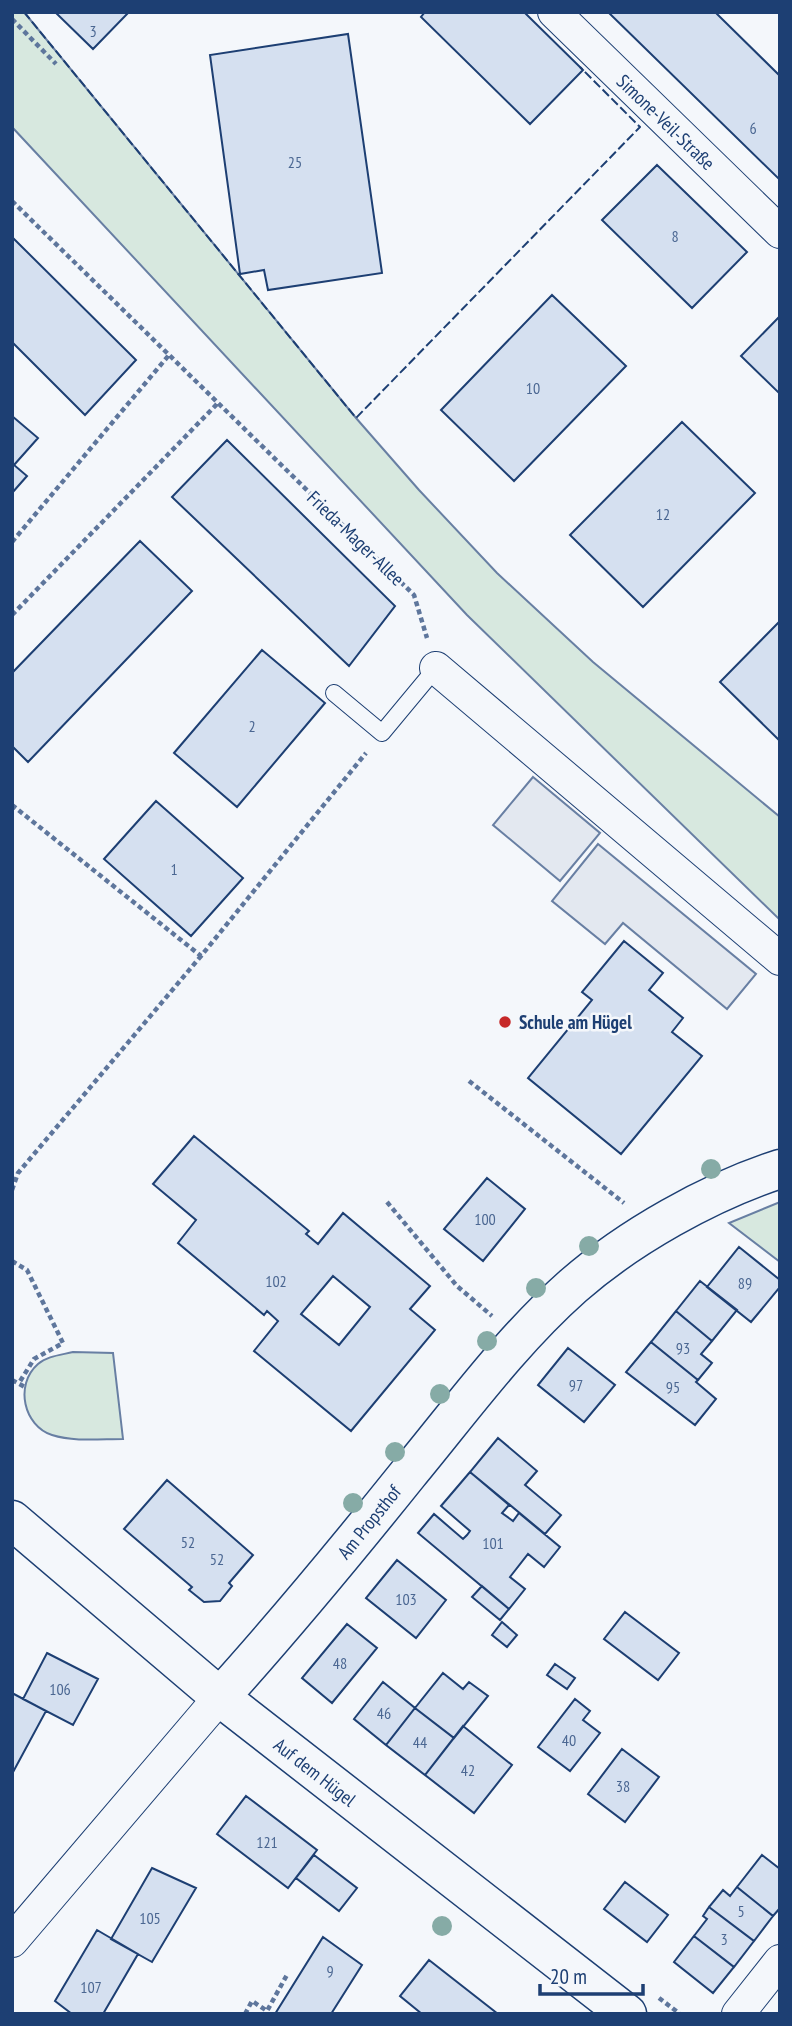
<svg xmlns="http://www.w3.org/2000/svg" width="792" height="2026" font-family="'PT Sans Narrow',sans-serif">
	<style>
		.green { fill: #d7e8df; stroke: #687fa3; stroke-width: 2 }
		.parking { fill: #e3e8f0; stroke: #687fa3; stroke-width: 2 }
		.building { fill: #d5e0f0; stroke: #1d3f73; stroke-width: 2; fill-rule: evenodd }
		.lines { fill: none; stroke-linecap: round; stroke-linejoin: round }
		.service-casing { stroke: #1d3f73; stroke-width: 18 }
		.minor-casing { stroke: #1d3f73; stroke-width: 34 }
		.tertiary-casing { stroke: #1d3f73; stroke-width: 41 }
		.path { stroke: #5e769c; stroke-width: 4.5; stroke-dasharray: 5 3.5; stroke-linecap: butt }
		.service { stroke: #f4f7fb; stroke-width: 16 }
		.minor { stroke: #f4f7fb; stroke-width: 32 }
		.tertiary { stroke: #f4f7fb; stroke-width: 38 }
		.fence { stroke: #1d3f73; stroke-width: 2; stroke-dasharray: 9 3.5; stroke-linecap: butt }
		.tree { fill: #86aba6 }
		.poi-dot { fill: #c62828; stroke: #f4f7fb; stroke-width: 2.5 }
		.labels { text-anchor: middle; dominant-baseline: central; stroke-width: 5; stroke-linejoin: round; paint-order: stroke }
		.number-label { font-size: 16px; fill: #4b6792 }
		.street-label { font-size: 19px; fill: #1d3f73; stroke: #f4f7fb }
		.poi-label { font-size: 19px; font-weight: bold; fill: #1d3f73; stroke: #f4f7fb; text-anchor: start }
	</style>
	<rect width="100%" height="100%" fill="#f4f7fb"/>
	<path class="green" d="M 12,12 L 24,12 L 356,418 L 419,490 L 497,573 L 593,662 L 780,817 L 780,920 L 467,615 L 12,127 Z
		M 780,1202 L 780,1262 L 729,1223 Z
		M 73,1352 L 113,1353 L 123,1439 C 100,1439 74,1442 52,1435 C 24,1426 14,1385 38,1364 C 47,1356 61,1355 73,1352 Z"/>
	<path class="parking" d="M 533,777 L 600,833 L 560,881 L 493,825 Z
		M 598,844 L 756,974 L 727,1009 L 623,923 L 605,944 L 552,901 Z"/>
	<path class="building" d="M 55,12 L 129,12 L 93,49 Z
		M 425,12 L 524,12 L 583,70 L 530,124 L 421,17 Z
		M 608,12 L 715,12 L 780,76 L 780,180 Z
		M 348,34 L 382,273 L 268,290 L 264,270 L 240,274 L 210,55 Z
		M 657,165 L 747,252 L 692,308 L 602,220 Z
		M 12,237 L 136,360 L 85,415 L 12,342 Z
		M 552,295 L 626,366 L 514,481 L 441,410 Z
		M 780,316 L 780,394 L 741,356 Z
		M 12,416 L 38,438 L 14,465 L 27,476 L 12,493 Z
		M 682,422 L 755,493 L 643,607 L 570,535 Z
		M 227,440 L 395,606 L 349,666 L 172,497 Z
		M 140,541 L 192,591 L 28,762 L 12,746 L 12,673 Z
		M 780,621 L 780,741 L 720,682 Z
		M 262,650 L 325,703 L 237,807 L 174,753 Z
		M 156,801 L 243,878 L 191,936 L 104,859 Z
		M 624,941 L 663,973 L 649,990 L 683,1018 L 672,1032 L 702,1056 L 621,1154 L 528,1078 L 592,1000 L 582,992 Z
		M 194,1136 L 309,1231 L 306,1234 L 318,1244 L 343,1213 L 430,1286 L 410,1309 L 435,1330 L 351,1431 L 254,1351 L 278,1321 L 267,1311 L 264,1315 L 178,1243 L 196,1220 L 153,1184 ZM 333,1276 L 370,1307 L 339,1345 L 301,1314 Z
		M 487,1178 L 525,1209 L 483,1261 L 444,1229 Z
		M 739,1247 L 780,1280 L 780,1287 L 751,1322 L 707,1287 Z
		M 700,1281 L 737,1310 L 712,1341 L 676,1311 Z
		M 676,1311 L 712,1341 L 701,1354 L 712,1363 L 698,1380 L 651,1342 Z
		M 651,1342 L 698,1380 L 696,1382 L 716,1399 L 695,1425 L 626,1372 Z
		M 568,1348 L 615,1385 L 584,1422 L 538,1385 Z
		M 498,1438 L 537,1471 L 525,1485 L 561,1515 L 545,1534 L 470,1472 Z
		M 470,1472 L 509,1505 L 502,1513 L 513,1521 L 519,1513 L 560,1547 L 544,1567 L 528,1554 L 510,1577 L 525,1589 L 509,1609 L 418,1533 L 434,1514 L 463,1539 L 467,1535 L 470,1531 L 441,1506 Z
		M 167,1480 L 253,1555 L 229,1583 L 232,1586 L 220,1601 L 204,1602 L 189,1590 L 192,1587 L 124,1529 Z
		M 397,1560 L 446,1600 L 416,1638 L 366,1598 Z
		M 482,1586 L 509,1609 L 500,1620 L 472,1597 Z
		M 625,1612 L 679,1653 L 658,1680 L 604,1639 Z
		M 502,1622 L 517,1635 L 507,1647 L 492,1635 Z
		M 347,1624 L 377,1648 L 332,1703 L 302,1678 Z
		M 47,1653 L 98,1679 L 73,1725 L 23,1699 Z
		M 555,1664 L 575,1678 L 567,1689 L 547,1675 Z
		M 443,1673 L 463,1689 L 469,1682 L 488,1696 L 454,1738 L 415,1708 Z
		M 383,1682 L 415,1708 L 386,1745 L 354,1719 Z
		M 12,1693 L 46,1711 L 12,1774 Z
		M 575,1699 L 590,1711 L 583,1720 L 600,1733 L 570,1771 L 538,1747 Z
		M 415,1708 L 454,1738 L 425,1775 L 386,1745 Z
		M 463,1726 L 512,1765 L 474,1813 L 425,1775 Z
		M 622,1749 L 659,1777 L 625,1822 L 588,1794 Z
		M 246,1796 L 317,1850 L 288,1888 L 217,1834 Z
		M 314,1855 L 357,1888 L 339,1911 L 296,1878 Z
		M 762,1855 L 780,1869 L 780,1908 L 773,1916 L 737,1887 Z
		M 152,1868 L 196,1888 L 152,1962 L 111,1939 Z
		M 625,1882 L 668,1915 L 647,1942 L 604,1909 Z
		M 737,1887 L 773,1916 L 754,1941 L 709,1907 L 723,1890 L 730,1896 Z
		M 709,1907 L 754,1941 L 734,1967 L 694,1936 L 707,1919 L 703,1916 Z
		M 97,1930 L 138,1954 L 103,2014 L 72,2014 L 55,2001 Z
		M 694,1936 L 734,1967 L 713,1993 L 674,1962 Z
		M 323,1937 L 362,1965 L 331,2014 L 275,2014 Z
		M 429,1960 L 498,2014 L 422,2014 L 400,1996 Z"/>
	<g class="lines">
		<defs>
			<path id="service" d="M 334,693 L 382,733 L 436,668"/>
			<path id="minor" d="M 554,12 L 780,232
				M 436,668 L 780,959
				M 12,1941 L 220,1697
				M 738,2014 L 780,1961"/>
			<path id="tertiary" d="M 12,1520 L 220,1697 L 627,2014
				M 220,1697 C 285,1625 347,1550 408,1474 C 461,1410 510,1342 573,1286 C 629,1237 709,1192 780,1169"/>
		</defs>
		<use href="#service" class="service-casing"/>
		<use href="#minor" class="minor-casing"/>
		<use href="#tertiary" class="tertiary-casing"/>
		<path class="path" d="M 12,19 L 56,64
			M 12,201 L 414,595 L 427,638
			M 12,542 L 169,355
			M 12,615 L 218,403
			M 12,805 L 201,956 L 366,753
			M 469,1081 L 624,1203
			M 12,1190 L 18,1173 L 201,956
			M 387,1202 L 457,1286 L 492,1316
			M 12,1261 L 27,1270 L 63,1343 L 34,1359 L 19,1383
			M 12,1380 L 25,1387
			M 659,1998 L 680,2014
			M 245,2014 L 252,2001 L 267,2011 L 288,1973"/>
		<use href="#service" class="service"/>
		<use href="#minor" class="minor"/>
		<use href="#tertiary" class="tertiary"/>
		<path class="fence" d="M 24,12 L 356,418 L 640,127 L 580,67"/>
	</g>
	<g class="tree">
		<circle cx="711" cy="1169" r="10"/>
		<circle cx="589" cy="1246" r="10"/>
		<circle cx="536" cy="1288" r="10"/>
		<circle cx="487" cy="1341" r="10"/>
		<circle cx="440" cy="1394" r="10"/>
		<circle cx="395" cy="1452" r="10"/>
		<circle cx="353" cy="1503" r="10"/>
		<circle cx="442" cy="1926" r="10"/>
	</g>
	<circle class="poi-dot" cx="505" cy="1022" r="7"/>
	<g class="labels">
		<g class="number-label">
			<text x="93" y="31">3</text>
			<text x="753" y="128">6</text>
			<text x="295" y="162">25</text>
			<text x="675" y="236">8</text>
			<text x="533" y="388">10</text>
			<text x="663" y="514">12</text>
			<text x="252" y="726">2</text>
			<text x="174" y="869">1</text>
			<text x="485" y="1219">100</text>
			<text x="276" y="1281">102</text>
			<text x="745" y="1283">89</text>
			<text x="683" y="1348">93</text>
			<text x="576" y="1385">97</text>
			<text x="673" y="1387">95</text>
			<text x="188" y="1542">52</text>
			<text x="493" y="1543">101</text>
			<text x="217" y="1559">52</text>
			<text x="406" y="1599">103</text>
			<text x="340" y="1663">48</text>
			<text x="60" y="1689">106</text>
			<text x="384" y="1713">46</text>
			<text x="569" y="1740">40</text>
			<text x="420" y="1742">44</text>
			<text x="468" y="1770">42</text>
			<text x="623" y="1786">38</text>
			<text x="267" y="1842">121</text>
			<text x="741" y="1911">5</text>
			<text x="150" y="1918">105</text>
			<text x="724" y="1939">3</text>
			<text x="330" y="1971">9</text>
			<text x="91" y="1987">107</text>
		</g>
		<g class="street-label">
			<text transform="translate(666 122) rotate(44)">Simone-Veil-Straße</text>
			<text transform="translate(356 538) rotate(44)">Frieda-Mager-Allee</text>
			<text transform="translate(369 1522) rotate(-51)">Am Propsthof</text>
			<text transform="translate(315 1772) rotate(38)">Auf dem Hügel</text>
		</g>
		<g class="poi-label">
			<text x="519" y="1022">Schule am Hügel</text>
		</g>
	</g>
	<rect width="792" height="2026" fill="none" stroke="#1d3f73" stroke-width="28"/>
	<path d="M540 1984v10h103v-10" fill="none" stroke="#1d3f73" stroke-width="3.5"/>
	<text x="550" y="1984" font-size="21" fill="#1d3f73" stroke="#f4f7fb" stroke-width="5" paint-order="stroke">20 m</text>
</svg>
